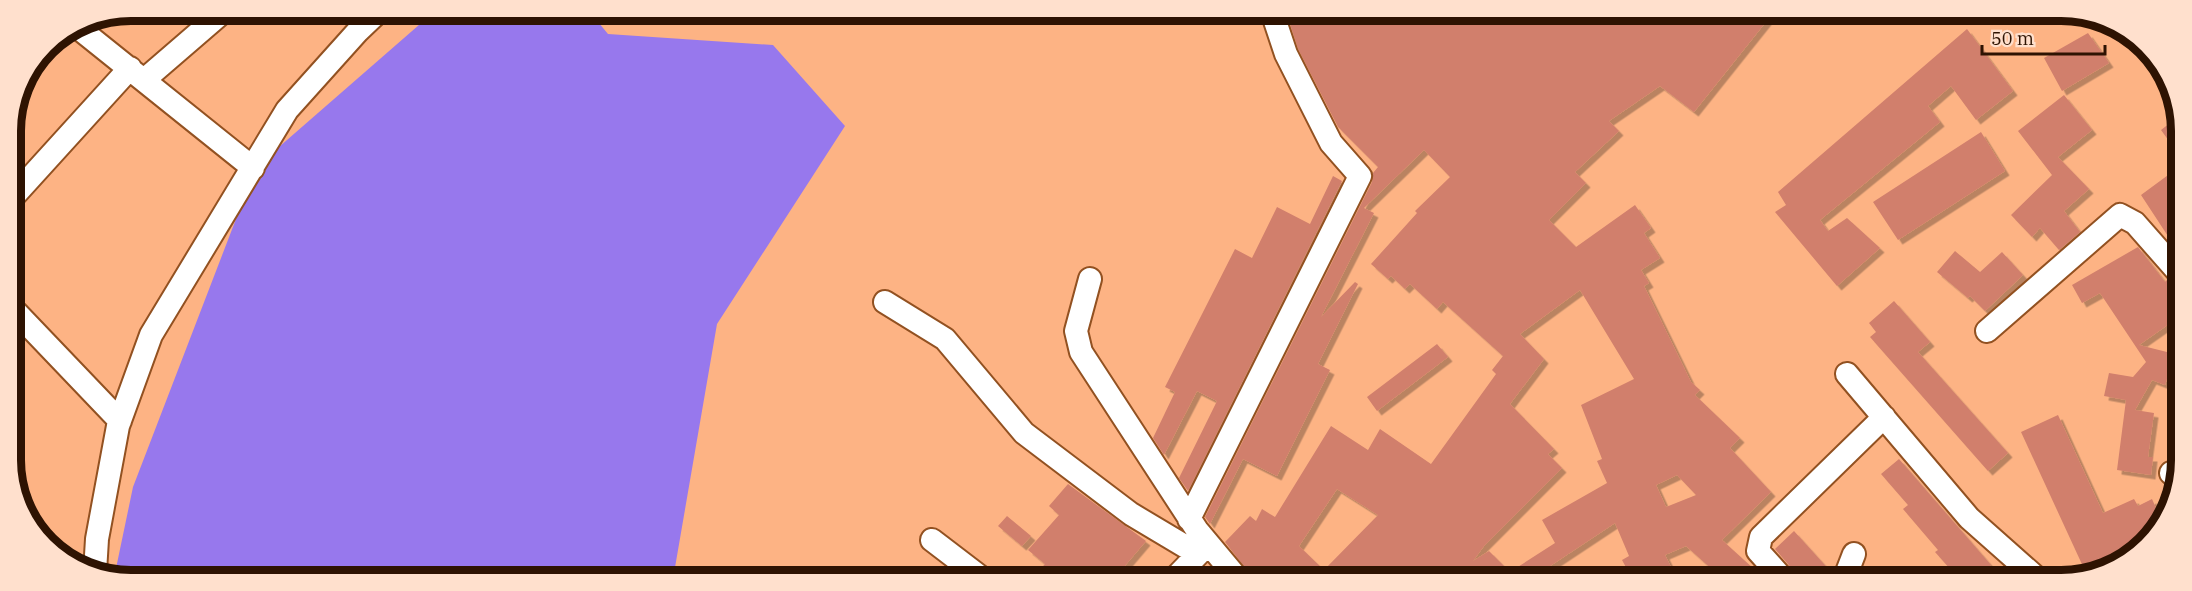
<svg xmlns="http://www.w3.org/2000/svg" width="2192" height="591" font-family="'IBM Plex Serif',serif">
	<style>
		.forest { fill: #9778ed }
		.building { fill: #d17f6c; fill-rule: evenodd; filter: url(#shadow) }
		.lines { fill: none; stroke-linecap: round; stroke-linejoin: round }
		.minor-casing { stroke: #925121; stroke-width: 26 }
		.minor { stroke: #fff; stroke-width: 22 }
		.rim { fill: none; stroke: #2e1302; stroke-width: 8 }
	</style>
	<defs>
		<filter id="shadow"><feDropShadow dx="4.5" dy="4.5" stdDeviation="0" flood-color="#0004"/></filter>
	</defs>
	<rect width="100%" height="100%" fill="#fdb384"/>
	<path class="forest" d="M 435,11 L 589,11 L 608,34 L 773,45 L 845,126 L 717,324 L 673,579 L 114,578 L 133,487 L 256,167 Z"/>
	<path class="building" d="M 1286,12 L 1773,13 L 1694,112 L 1660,86 L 1609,121 L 1619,131 L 1575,172 L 1586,183 L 1549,220 L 1576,247 L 1635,205 L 1651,228 L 1644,233 L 1660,258 L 1641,270 L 1649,283 L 1644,286 L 1691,382 L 1700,390 L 1695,395 L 1740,438 L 1730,448 L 1771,492 L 1722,540 L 1766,580 L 1724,580 L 1686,546 L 1665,555 L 1673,571 L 1656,580 L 1633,580 L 1622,560 L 1629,556 L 1615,523 L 1529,580 L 1256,579 L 1249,573 L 1225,542 L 1250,516 L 1256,521 L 1262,509 L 1275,517 L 1331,426 L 1368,450 L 1380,429 L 1431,464 L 1496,374 L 1492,370 L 1503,356 L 1443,302 L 1437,309 L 1410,284 L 1405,289 L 1391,276 L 1388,279 L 1371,264 L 1417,213 L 1415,211 L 1450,177 L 1424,150 L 1364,208 L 1374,213 L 1321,317 L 1355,282 L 1358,284 L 1318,364 L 1330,370 L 1277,476 L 1243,459 L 1210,524 L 1205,517 L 1372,182 L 1373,173 L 1378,167 L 1338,127 L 1298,49 ZM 1580,290 L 1634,379 L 1581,405 L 1602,459 L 1597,461 L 1607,483 L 1542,520 L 1555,543 L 1510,572 L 1489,551 L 1473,561 L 1484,546 L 1562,468 L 1548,454 L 1554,449 L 1510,404 L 1544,359 L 1520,334 ZM 1677,475 L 1696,495 L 1666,507 L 1656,485 ZM 1337,489 L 1378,515 L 1324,570 L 1299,546 Z
		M 1967,29 L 2013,91 L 1976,120 L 1951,86 L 1928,106 L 1940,122 L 1820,220 L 1828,231 L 1847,218 L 1880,248 L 1837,286 L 1775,212 L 1786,205 L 1778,192 Z
		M 2088,33 L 2109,63 L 2062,91 L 2044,58 Z
		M 2064,95 L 2092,130 L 2058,157 L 2089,189 L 2064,211 L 2080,232 L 2059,250 L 2040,228 L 2032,237 L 2011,215 L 2052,175 L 2018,131 Z
		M 2179,116 L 2179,155 L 2161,130 Z
		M 1981,132 L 2005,171 L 1898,240 L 1873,202 Z
		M 2179,167 L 2179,253 L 2141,195 Z
		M 1333,176 L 1342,181 L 1188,491 L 1179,478 L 1217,401 L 1197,391 L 1164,455 L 1153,438 L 1175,392 L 1165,387 L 1235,249 L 1252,258 L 1277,207 L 1310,224 Z
		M 2138,247 L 2165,282 L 2167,280 L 2179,286 L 2179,317 L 2139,345 L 2175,354 L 2165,385 L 2152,380 L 2135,410 L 2154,413 L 2148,457 L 2153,457 L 2151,475 L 2117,470 L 2126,400 L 2104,396 L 2109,373 L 2133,377 L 2146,362 L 2100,293 L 2082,303 L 2072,285 Z
		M 1955,251 L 1980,272 L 2002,252 L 2023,275 L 1985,311 L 1970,296 L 1968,298 L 1937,272 Z
		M 1894,301 L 1930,342 L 1918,352 L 2008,453 L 1988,471 L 1870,337 L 1876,332 L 1869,323 Z
		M 1437,344 L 1448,357 L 1377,411 L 1367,397 Z
		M 2058,415 L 2103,513 L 2134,499 L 2138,506 L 2152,499 L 2160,517 L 2145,544 L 2122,554 L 2124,558 L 2086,573 L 2021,432 Z
		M 1899,459 L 1991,565 L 1978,577 L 1973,571 L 1960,580 L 1935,552 L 1938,550 L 1903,509 L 1908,505 L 1881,474 Z
		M 1068,484 L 1146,541 L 1123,568 L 1136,579 L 1031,579 L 1045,564 L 1028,550 L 1059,515 L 1049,506 Z
		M 1007,516 L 1031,536 L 1022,546 L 998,526 Z
		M 1794,531 L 1832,573 L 1831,580 L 1797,580 L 1794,571 L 1775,549 Z"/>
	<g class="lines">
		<defs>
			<path id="minor" d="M 76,26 L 253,168
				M 144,80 L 224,11
				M 11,199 L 130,68
				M 1090,279 L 1076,331 L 1081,352 L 1197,530 L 1238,579
				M 885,302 L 945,339 L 1024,433 L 1131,514 L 1198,554
				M 12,308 L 120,421
				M 1987,331 L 2120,215 L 2135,223 L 2179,273
				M 1847,374 L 1969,518 L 2039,580
				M 2171,473 L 2179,480
				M 1189,519 L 1360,176 L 1331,143 L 1286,54 L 1272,12
				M 932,540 L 983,579
				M 95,572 L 97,539 L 118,426 L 151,335 L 287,110 L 358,31 L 379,11
				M 1174,579 L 1207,545
				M 1784,580 L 1758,551 L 1761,537 L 1884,417
				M 1844,580 L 1854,554"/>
		</defs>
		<use href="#minor" class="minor-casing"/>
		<use href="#minor" class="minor"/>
	</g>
	<path d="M0 0H2192V591H0ZM131 21H2061A110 110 0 0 1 2171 131V460A110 110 0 0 1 2061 570H131A110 110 0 0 1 21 460V131A110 110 0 0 1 131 21Z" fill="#ffe0cd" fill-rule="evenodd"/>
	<path class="rim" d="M131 21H2061A110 110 0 0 1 2171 131V460A110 110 0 0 1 2061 570H131A110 110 0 0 1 21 460V131A110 110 0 0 1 131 21Z"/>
	<path d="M1982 45v9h123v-9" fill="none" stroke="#2e1302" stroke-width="3"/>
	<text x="1991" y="45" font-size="18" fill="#2e1302" stroke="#ffe0cd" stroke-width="4.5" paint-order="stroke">50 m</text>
</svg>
